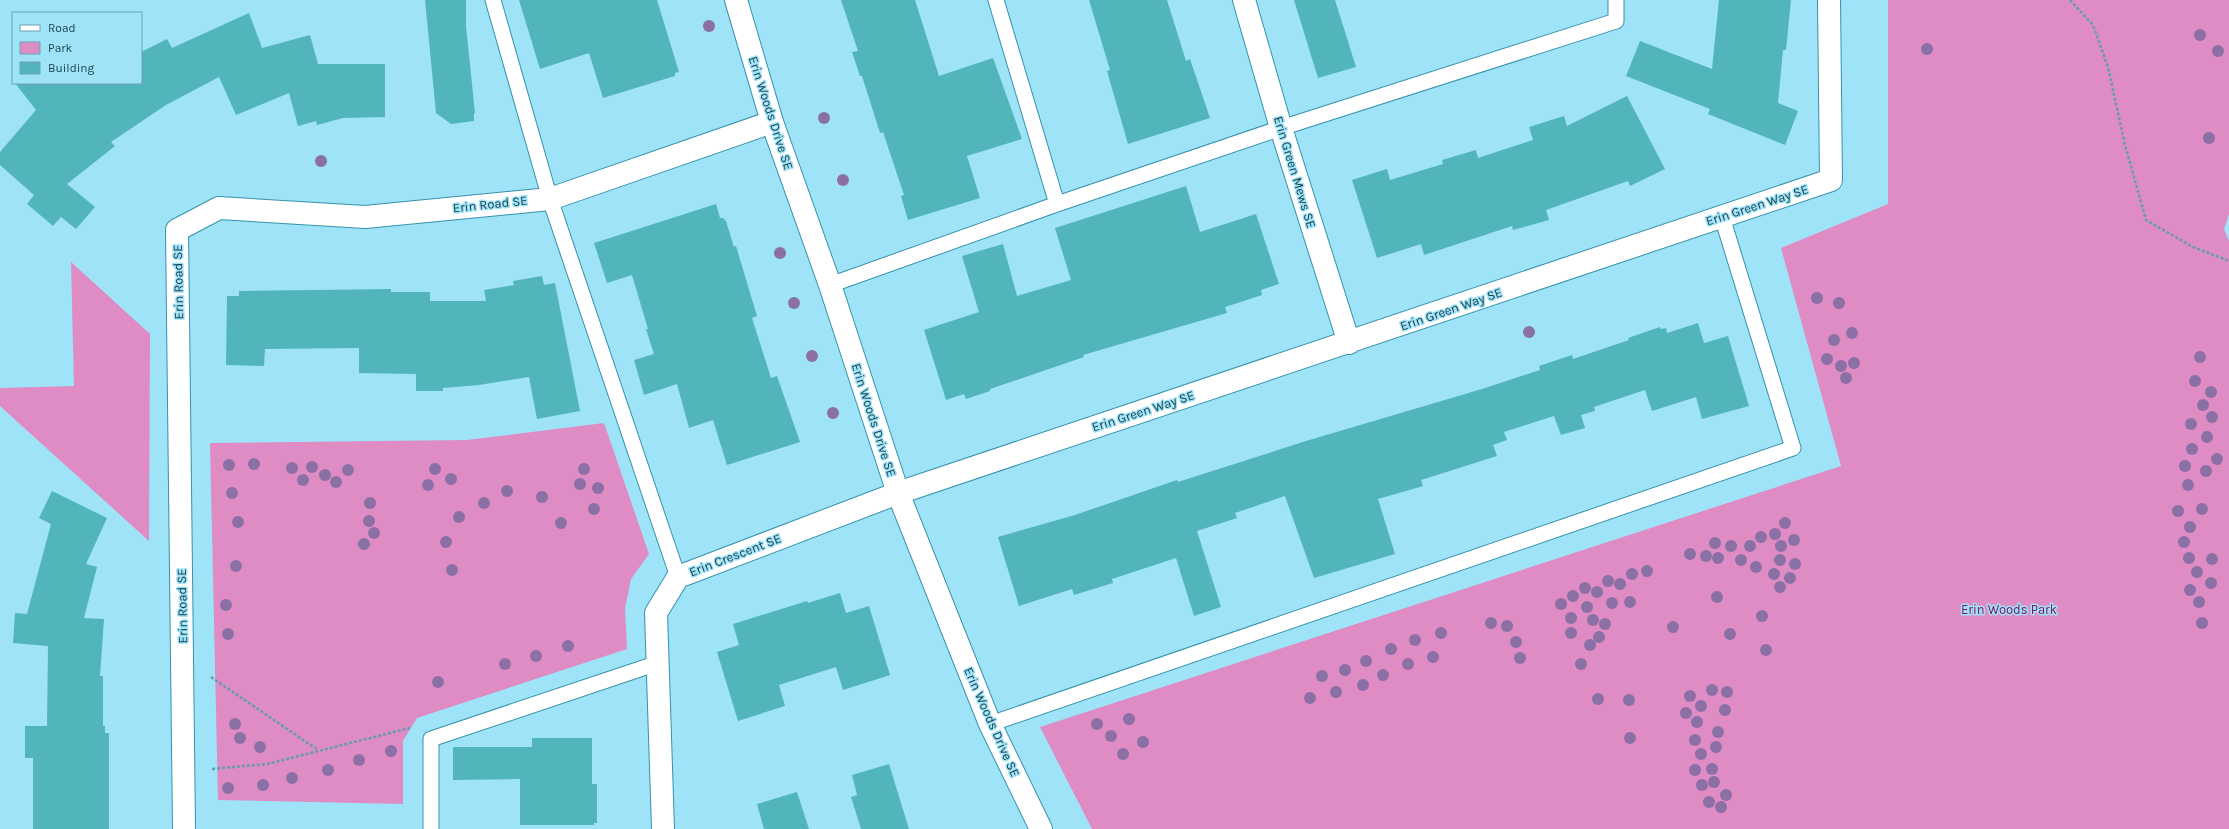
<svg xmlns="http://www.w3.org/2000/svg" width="2229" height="829" font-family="Karla,sans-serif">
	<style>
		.green { fill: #de8cc3 }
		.building { fill: #52b5bb }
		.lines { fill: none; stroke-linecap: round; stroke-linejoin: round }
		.lane-casing { stroke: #3692ab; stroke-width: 17 }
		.street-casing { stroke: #3692ab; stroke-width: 24 }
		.secondary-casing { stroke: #3692ab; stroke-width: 24 }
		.path { stroke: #669cae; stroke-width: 2.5; stroke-dasharray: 3 2; stroke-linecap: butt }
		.lane { stroke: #fff; stroke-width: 15 }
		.street { stroke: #fff; stroke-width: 22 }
		.secondary { stroke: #fff; stroke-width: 22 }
		.tree { fill: #8b70a5 }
		.labels { text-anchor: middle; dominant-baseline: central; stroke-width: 3; stroke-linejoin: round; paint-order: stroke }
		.street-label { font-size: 13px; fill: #1c414c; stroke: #9fe3f9 }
		.park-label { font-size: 13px; fill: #7a1161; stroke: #9fe3f9 }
	</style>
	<rect width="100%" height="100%" fill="#9fe3f9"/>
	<path class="green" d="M 1888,0 L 2229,0 L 2229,214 L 2224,229 L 2229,241 L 2229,829 L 1092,829 L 1040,727 L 1841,466 L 1781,248 L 1888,204 Z
		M 71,262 L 150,334 L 149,541 L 0,406 L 0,388 L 74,386 Z
		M 604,423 L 649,554 L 631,579 L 625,608 L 627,649 L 417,718 L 403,741 L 403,804 L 218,800 L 210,443 L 467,440 Z"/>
	<path class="building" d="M 425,0 L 466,0 L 466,26 L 475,113 L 474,113 L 474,121 L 451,124 L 436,113 Z
		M 519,0 L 657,0 L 679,72 L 675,73 L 675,76 L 603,98 L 589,53 L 540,69 Z
		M 841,0 L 915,0 L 939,76 L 993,58 L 1022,139 L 967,156 L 980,198 L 908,220 L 901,196 L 904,195 L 883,132 L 880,133 L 862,76 L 860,76 L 852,52 L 858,51 Z
		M 1089,0 L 1167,0 L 1186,61 L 1190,59 L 1210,118 L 1128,144 L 1107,71 L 1110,70 Z
		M 1294,0 L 1335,0 L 1356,67 L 1318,78 Z
		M 1719,0 L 1791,0 L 1786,50 L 1783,50 L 1778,103 L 1798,111 L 1785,145 L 1708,114 L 1710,109 L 1626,76 L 1640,41 L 1712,69 Z
		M 249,13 L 262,48 L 310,35 L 318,64 L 385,64 L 385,117 L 343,118 L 317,125 L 316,121 L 298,126 L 289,93 L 236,115 L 219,77 L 166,105 L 111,142 L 115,146 L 67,184 L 95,207 L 76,229 L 61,217 L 53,226 L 27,204 L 34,195 L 0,165 L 0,152 L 36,110 L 15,83 L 141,83 L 141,52 L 167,39 L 172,48 Z
		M 1627,96 L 1665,169 L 1630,186 L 1628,181 L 1546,210 L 1549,220 L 1513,230 L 1512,226 L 1424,255 L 1421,244 L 1377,258 L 1352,180 L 1387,169 L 1390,180 L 1443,164 L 1442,160 L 1476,150 L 1478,158 L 1533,140 L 1529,127 L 1564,116 L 1567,126 Z
		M 1186,186 L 1200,232 L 1256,214 L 1279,284 L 1261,290 L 1262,295 L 1225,307 L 1227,313 L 1083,355 L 1084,357 L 990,389 L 990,391 L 966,399 L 964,394 L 946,400 L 924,330 L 979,312 L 962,256 L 1003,244 L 1017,296 L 1071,280 L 1055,228 Z
		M 716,204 L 720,218 L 723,218 L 726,221 L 734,247 L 736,246 L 757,316 L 752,318 L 771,378 L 777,376 L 800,442 L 727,465 L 713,420 L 689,428 L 677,384 L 644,395 L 634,360 L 654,354 L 646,329 L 648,329 L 632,275 L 607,283 L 594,243 Z
		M 542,276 L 544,285 L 555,283 L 580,411 L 537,419 L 529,377 L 479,385 L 443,388 L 443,391 L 416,391 L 416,374 L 359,373 L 359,348 L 265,349 L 264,366 L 226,365 L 227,296 L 239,296 L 239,291 L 391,289 L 391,292 L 430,292 L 430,301 L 486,301 L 484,290 L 514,285 L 513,281 Z
		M 1698,323 L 1704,343 L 1728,336 L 1749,406 L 1702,419 L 1696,397 L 1652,411 L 1645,390 L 1594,407 L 1595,411 L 1581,415 L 1585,428 L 1561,435 L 1554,416 L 1504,432 L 1507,440 L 1493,445 L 1497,456 L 1421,480 L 1423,486 L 1378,499 L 1395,554 L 1314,578 L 1285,496 L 1235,513 L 1237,518 L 1197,531 L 1221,607 L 1194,616 L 1176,558 L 1112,579 L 1113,583 L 1074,595 L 1072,589 L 1019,606 L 998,537 L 1075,515 L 1177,480 L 1178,482 L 1306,441 L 1482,389 L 1540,370 L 1539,366 L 1572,355 L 1573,359 L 1629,340 L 1628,338 L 1660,327 L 1661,329 L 1666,328 L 1667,333 Z
		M 52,491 L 107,518 L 86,564 L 97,567 L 84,618 L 104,619 L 100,676 L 103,676 L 103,726 L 105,726 L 105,733 L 109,733 L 109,829 L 33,829 L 33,758 L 25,758 L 25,726 L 47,726 L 48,646 L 13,643 L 15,613 L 27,614 L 51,524 L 39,518 Z
		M 840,593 L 846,613 L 869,606 L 890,675 L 843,690 L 836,667 L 779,685 L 785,706 L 738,721 L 717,652 L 739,645 L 733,624 L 807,601 L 808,603 Z
		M 532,738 L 592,738 L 592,784 L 597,784 L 597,823 L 594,823 L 594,825 L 520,825 L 520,779 L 453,780 L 453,747 L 532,747 Z
		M 889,764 L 909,829 L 861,829 L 851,797 L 857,795 L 852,775 Z
		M 797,792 L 809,829 L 764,829 L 757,804 Z"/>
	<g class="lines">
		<defs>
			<path id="lane" d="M 493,0 L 550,199 L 678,577
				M 996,0 L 1057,204
				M 830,285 L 1057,204 L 1281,128 L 1616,21 L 1616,0
				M 990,724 L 1793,448 L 1722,217
				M 431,829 L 431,739 L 658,663"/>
			<path id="street" d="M 1244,0 L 1281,128 L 1349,343
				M 184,829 L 177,230 L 219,208 L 365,217 L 550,199 L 772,122
				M 663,829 L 656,613 L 678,577 L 898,493 L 1831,180 L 1829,0"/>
			<path id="secondary" d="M 736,0 L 772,122 L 830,285 L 898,493 L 990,724 L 1041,829"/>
		</defs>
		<use href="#lane" class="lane-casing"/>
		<use href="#street" class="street-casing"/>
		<use href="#secondary" class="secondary-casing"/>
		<path class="path" d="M 2070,0 L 2093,25 L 2108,67 L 2125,145 L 2146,220 L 2193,247 L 2229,261
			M 211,677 L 318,750
			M 212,769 L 267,764 L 410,728"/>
		<use href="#lane" class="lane"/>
		<use href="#street" class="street"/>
		<use href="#secondary" class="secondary"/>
	</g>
	<g class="tree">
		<circle cx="709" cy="26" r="6"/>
		<circle cx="2200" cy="35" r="6"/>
		<circle cx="1927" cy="49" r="6"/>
		<circle cx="2218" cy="51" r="6"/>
		<circle cx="824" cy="118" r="6"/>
		<circle cx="2209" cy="138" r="6"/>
		<circle cx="321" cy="161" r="6"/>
		<circle cx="843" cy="180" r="6"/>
		<circle cx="780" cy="253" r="6"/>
		<circle cx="1817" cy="298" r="6"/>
		<circle cx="794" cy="303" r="6"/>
		<circle cx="1839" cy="303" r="6"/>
		<circle cx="1529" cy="332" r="6"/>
		<circle cx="1852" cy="333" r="6"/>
		<circle cx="1834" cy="340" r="6"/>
		<circle cx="812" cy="356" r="6"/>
		<circle cx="2200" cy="357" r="6"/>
		<circle cx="1827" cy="359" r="6"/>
		<circle cx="1854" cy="363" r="6"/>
		<circle cx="1841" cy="366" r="6"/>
		<circle cx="1846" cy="378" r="6"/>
		<circle cx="2195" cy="381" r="6"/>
		<circle cx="2211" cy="392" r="6"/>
		<circle cx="2203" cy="405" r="6"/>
		<circle cx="833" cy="413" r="6"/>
		<circle cx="2212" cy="417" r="6"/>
		<circle cx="2191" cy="424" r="6"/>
		<circle cx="2207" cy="437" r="6"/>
		<circle cx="2192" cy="449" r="6"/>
		<circle cx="2217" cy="459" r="6"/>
		<circle cx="254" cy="464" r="6"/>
		<circle cx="229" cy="465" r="6"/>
		<circle cx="2185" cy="466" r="6"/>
		<circle cx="312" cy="467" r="6"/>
		<circle cx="292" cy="468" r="6"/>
		<circle cx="435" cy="469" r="6"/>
		<circle cx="584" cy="469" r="6"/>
		<circle cx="348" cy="470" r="6"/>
		<circle cx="2206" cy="471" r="6"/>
		<circle cx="325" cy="475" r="6"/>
		<circle cx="451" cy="479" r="6"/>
		<circle cx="303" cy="480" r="6"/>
		<circle cx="336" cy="482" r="6"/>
		<circle cx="580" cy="484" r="6"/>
		<circle cx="428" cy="485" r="6"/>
		<circle cx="2188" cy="485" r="6"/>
		<circle cx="598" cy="488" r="6"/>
		<circle cx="507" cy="491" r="6"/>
		<circle cx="232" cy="493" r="6"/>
		<circle cx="542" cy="497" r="6"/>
		<circle cx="370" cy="503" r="6"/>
		<circle cx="484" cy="503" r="6"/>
		<circle cx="594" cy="509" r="6"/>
		<circle cx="2202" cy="509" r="6"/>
		<circle cx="2178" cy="511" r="6"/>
		<circle cx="459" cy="517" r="6"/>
		<circle cx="369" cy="521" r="6"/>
		<circle cx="238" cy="522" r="6"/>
		<circle cx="561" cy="523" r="6"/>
		<circle cx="1785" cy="523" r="6"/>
		<circle cx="2190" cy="527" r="6"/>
		<circle cx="374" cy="533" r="6"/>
		<circle cx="1775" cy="534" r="6"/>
		<circle cx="1761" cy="537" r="6"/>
		<circle cx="1794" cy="540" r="6"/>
		<circle cx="446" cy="542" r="6"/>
		<circle cx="2184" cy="542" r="6"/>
		<circle cx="1715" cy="543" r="6"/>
		<circle cx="364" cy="544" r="6"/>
		<circle cx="1731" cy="546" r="6"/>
		<circle cx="1750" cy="546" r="6"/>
		<circle cx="1781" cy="546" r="6"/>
		<circle cx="1690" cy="554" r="6"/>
		<circle cx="1706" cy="556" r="6"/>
		<circle cx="1718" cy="558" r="6"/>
		<circle cx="2189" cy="558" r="6"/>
		<circle cx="2212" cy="559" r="6"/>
		<circle cx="1741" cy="560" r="6"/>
		<circle cx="1780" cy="560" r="6"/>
		<circle cx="1795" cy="564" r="6"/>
		<circle cx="236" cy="566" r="6"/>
		<circle cx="1756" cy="567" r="6"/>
		<circle cx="452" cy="570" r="6"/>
		<circle cx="1647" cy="571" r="6"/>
		<circle cx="2197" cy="572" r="6"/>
		<circle cx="1632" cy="574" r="6"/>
		<circle cx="1774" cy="574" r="6"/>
		<circle cx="1790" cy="578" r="6"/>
		<circle cx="1608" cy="581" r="6"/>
		<circle cx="2211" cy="583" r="6"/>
		<circle cx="1620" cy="584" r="6"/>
		<circle cx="1780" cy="587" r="6"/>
		<circle cx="1585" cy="588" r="6"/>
		<circle cx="2190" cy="590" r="6"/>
		<circle cx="1597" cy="592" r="6"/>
		<circle cx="1573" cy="596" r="6"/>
		<circle cx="1717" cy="597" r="6"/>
		<circle cx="1630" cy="602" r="6"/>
		<circle cx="2199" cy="602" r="6"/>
		<circle cx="1612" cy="603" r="6"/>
		<circle cx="1561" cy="604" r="6"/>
		<circle cx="226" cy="605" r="6"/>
		<circle cx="1587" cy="607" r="6"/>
		<circle cx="1762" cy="616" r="6"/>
		<circle cx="1571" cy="618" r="6"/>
		<circle cx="1593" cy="620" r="6"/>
		<circle cx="1491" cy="623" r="6"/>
		<circle cx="2202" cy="623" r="6"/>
		<circle cx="1605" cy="624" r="6"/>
		<circle cx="1507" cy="626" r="6"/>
		<circle cx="1673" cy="627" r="6"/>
		<circle cx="1441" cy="633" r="6"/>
		<circle cx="1571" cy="633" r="6"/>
		<circle cx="228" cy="634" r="6"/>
		<circle cx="1730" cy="634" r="6"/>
		<circle cx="1599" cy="637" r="6"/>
		<circle cx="1415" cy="640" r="6"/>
		<circle cx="1516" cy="642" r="6"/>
		<circle cx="1590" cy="645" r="6"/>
		<circle cx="568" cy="646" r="6"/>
		<circle cx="1391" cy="649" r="6"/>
		<circle cx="1766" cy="650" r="6"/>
		<circle cx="536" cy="656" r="6"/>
		<circle cx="1433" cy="657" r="6"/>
		<circle cx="1520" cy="658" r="6"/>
		<circle cx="1366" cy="661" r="6"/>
		<circle cx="505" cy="664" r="6"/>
		<circle cx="1408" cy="664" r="6"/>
		<circle cx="1581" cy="664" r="6"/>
		<circle cx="1345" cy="670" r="6"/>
		<circle cx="1383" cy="675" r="6"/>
		<circle cx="1322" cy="676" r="6"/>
		<circle cx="438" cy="682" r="6"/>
		<circle cx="1363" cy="685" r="6"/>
		<circle cx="1712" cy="690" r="6"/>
		<circle cx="1336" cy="692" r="6"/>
		<circle cx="1727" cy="692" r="6"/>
		<circle cx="1690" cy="696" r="6"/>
		<circle cx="1310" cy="698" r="6"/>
		<circle cx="1598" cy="699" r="6"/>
		<circle cx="1629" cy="700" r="6"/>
		<circle cx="1701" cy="706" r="6"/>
		<circle cx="1725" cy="710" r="6"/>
		<circle cx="1686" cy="713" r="6"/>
		<circle cx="1129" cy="719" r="6"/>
		<circle cx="1697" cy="722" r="6"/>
		<circle cx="235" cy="724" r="6"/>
		<circle cx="1097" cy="724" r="6"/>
		<circle cx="1718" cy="732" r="6"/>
		<circle cx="1111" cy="736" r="6"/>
		<circle cx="240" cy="738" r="6"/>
		<circle cx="1630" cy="738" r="6"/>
		<circle cx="1695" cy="740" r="6"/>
		<circle cx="1143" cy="742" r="6"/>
		<circle cx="260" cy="747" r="6"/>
		<circle cx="1716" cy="747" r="6"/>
		<circle cx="391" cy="751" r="6"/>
		<circle cx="1123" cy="754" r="6"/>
		<circle cx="1701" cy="754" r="6"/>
		<circle cx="359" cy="760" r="6"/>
		<circle cx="1712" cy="769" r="6"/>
		<circle cx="328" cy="770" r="6"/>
		<circle cx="1695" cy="770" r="6"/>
		<circle cx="292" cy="778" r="6"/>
		<circle cx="1714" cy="782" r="6"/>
		<circle cx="263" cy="785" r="6"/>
		<circle cx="1702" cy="785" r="6"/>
		<circle cx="228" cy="788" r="6"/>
		<circle cx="1726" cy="795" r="6"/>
		<circle cx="1709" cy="802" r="6"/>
		<circle cx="1721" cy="807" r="6"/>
	</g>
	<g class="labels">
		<g class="street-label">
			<text transform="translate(771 113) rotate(72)">Erin Woods Drive SE</text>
			<text transform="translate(1295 172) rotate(73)">Erin Green Mews SE</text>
			<text transform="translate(490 204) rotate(-6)">Erin Road SE</text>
			<text transform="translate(1757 205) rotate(-18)">Erin Green Way SE</text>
			<text transform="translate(178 282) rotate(-91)">Erin Road SE</text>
			<text transform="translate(1451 309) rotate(-19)">Erin Green Way SE</text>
			<text transform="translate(1143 411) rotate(-18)">Erin Green Way SE</text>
			<text transform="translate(874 420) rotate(72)">Erin Woods Drive SE</text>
			<text transform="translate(735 555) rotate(-21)">Erin Crescent SE</text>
			<text transform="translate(182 606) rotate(-91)">Erin Road SE</text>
			<text transform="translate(992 722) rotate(66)">Erin Woods Drive SE</text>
		</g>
		<g class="park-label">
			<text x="2009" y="609">Erin Woods Park</text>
		</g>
	</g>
	<rect x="12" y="12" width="130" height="72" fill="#9fe3f9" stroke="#6ba2b4"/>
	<rect x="20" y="25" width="20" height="6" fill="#ffffff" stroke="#6ba2b4"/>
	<text x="48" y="32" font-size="12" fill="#1c414c">Road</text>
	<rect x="20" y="42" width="20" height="12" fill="#de8cc3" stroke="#6ba2b4"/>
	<text x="48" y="52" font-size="12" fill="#1c414c">Park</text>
	<rect x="20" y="62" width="20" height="12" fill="#52b5bb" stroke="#6ba2b4"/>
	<text x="48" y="72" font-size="12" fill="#1c414c">Building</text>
</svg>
